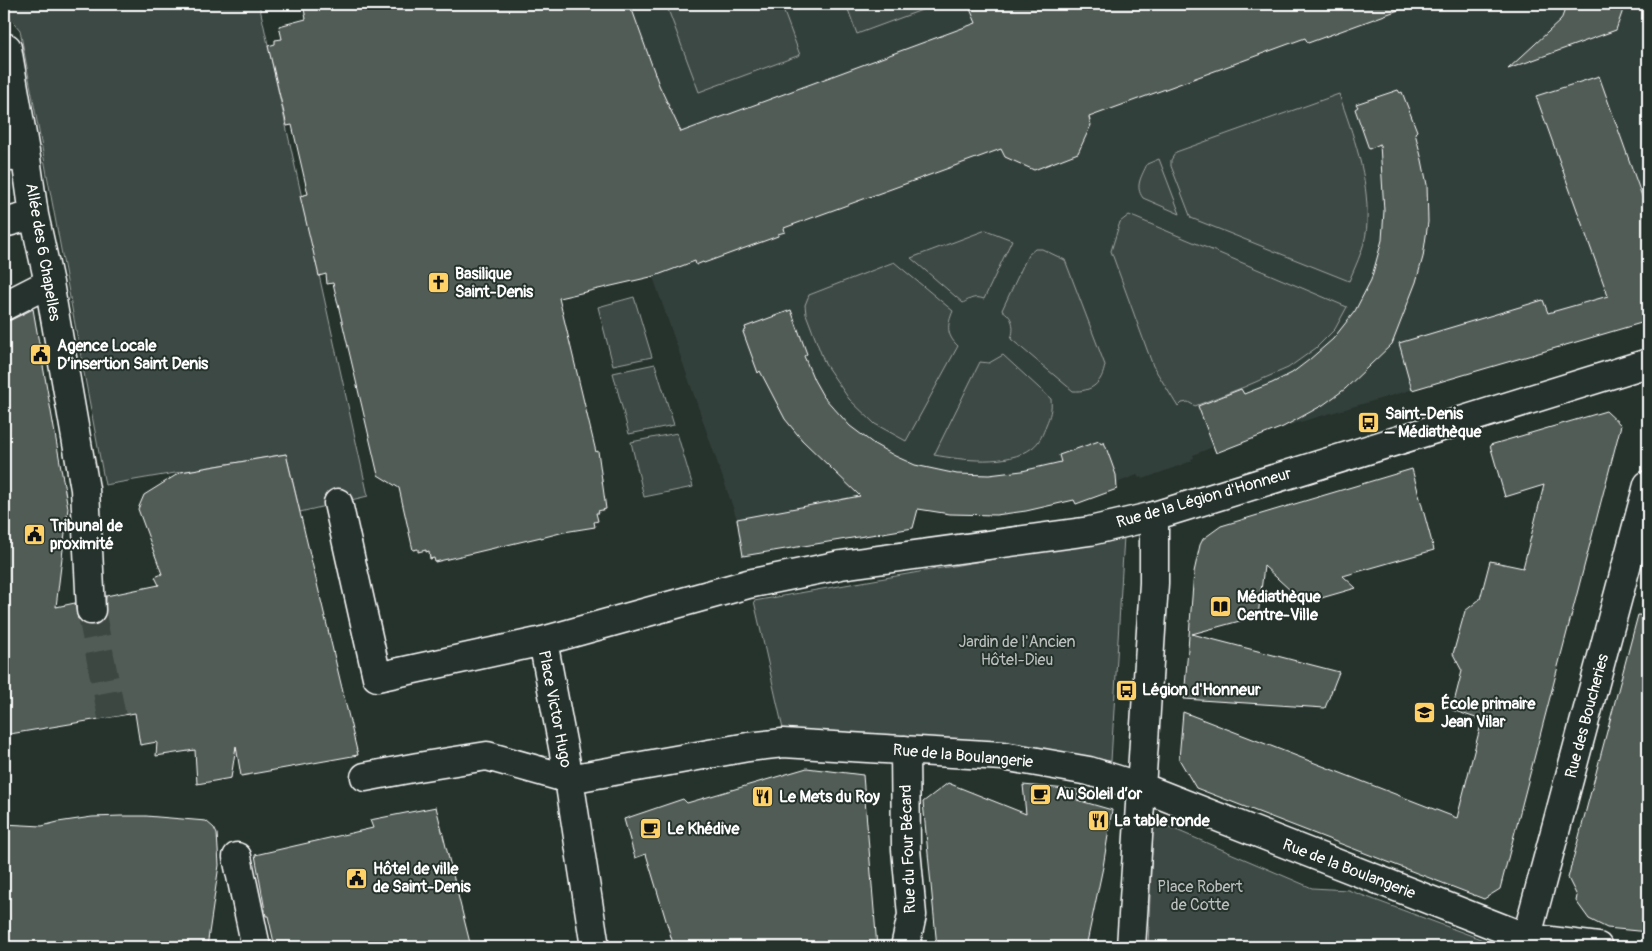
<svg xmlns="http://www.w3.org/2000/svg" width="1652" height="951" font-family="Pangolin,sans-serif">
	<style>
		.built { fill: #333f3a }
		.green { fill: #3e4944; stroke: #9ea4a2 }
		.building { fill: #515c57; stroke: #fff }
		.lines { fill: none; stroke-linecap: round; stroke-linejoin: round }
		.pedestrian-tunnel { stroke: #3c4742; stroke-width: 28; stroke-dasharray: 28 14; stroke-linecap: butt }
		.pedestrian-casing { stroke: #fff; stroke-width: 31 }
		.minor-casing { stroke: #fff; stroke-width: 31 }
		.pedestrian { stroke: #26332d; stroke-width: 28 }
		.minor { stroke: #26332d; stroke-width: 28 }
		.labels { text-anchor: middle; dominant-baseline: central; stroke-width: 4; stroke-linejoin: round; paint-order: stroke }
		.street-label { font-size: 16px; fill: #fff; stroke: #26332d }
		.poi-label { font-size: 16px; font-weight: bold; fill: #fff; stroke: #26332d; text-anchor: start }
		.park-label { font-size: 16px; fill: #bbbfbe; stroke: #26332d }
	</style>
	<rect width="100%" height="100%" fill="#26332d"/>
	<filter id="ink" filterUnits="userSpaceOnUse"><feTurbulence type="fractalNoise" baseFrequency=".02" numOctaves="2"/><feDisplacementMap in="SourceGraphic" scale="10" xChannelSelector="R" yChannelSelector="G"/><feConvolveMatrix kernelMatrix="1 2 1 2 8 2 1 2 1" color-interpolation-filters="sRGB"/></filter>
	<g filter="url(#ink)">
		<path class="built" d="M 578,4 L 1648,4 L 1648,321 L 1283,427 L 1218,452 L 1217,449 L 1214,451 L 1213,447 L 1193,455 L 1194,458 L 1191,459 L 1192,461 L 1143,479 L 1142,477 L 1139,478 L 1137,475 L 1119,482 L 1117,489 L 1076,504 L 1074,500 L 1026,511 L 996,515 L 950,514 L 918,509 L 913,528 L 743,556 L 737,519 L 653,277 L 651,277 L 600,136 L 623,127 Z"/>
		<path class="green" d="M 4,4 L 259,4 L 368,496 L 300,512 L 286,454 L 105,485 L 20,30 L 4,11 Z
			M 666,4 L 781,4 L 800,55 L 699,92 Z
			M 846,4 L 938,4 L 857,34 Z
			M 1339,94 C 1353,135 1369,177 1367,222 C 1367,242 1357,263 1349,281 L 1191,218 L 1171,166 L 1171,160 L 1176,152 Z
			M 1159,159 L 1180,214 L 1143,198 C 1134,186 1142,176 1147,164 Z
			M 1129,215 L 1347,307 L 1335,329 L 1316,348 L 1288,368 L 1244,387 L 1195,406 L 1188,402 L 1182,403 L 1178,407 L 1153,366 L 1111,251 L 1120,222 Z
			M 986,230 L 1012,240 L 984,299 C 975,296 971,298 963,303 L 911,258 Z
			M 1035,249 L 1042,249 L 1065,260 L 1105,365 C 1102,383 1092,392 1073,391 L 1011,339 C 1015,327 1013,317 1002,310 L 1028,255 Z
			M 894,262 L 953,311 C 947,325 946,335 958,346 L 906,441 L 875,424 L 849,399 L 825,364 L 806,314 L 805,305 L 809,295 Z
			M 634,297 L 652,357 L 613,365 L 598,307 Z
			M 1003,355 L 1051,399 C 1052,409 1050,416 1046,425 C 1043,434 1040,442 1032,448 C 1008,466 962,460 934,455 L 980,362 L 989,363 Z
			M 655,364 L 674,425 L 629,434 L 613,373 Z
			M 677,433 L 693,487 L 644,497 L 631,442 Z
			M 1124,536 L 1111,761 L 1008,747 L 783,729 L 754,601 Z
			M 1153,820 L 1312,888 L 1348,890 L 1494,944 L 1493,947 L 1148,947 Z"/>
		<path class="building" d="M 303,4 L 630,4 L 659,85 L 681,132 L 976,23 L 968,4 L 1404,4 L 1404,8 L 1308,43 L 1305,38 L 1089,117 L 1091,125 L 1078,153 L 1034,170 L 1005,157 L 1001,149 L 784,228 L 785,232 L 778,234 L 778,236 L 704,263 L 703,262 L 696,265 L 695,261 L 655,276 L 559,298 L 596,452 L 598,451 L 606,509 L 598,511 L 599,513 L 596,513 L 598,521 L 594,522 L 595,527 L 564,532 L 541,538 L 541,537 L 435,562 L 434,558 L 430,559 L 429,551 L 426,552 L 426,550 L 418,552 L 418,549 L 413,550 L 399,488 L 378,475 L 333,283 L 327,284 L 326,274 L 319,276 L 300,196 L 308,194 L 292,125 L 287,126 L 268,46 L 275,44 L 275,40 L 282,39 L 279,26 L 306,19 Z
			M 1567,4 L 1625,4 L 1616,30 L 1508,69 L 1561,20 Z
			M 1599,76 L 1648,213 L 1648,321 L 1412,390 L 1399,343 L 1543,300 L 1548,313 L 1608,296 L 1536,96 Z
			M 1398,90 L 1400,93 L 1402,92 L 1417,131 L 1415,133 L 1422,160 L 1427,185 L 1428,222 L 1423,257 L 1416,282 L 1392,344 L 1345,389 L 1323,405 L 1283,427 L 1216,453 L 1198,406 L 1241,389 L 1244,394 L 1272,383 L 1292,373 L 1309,360 L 1333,339 L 1355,311 L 1371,280 L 1382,240 L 1384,211 L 1380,144 L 1369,149 L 1355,109 L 1358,107 L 1356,104 Z
			M 33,309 L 68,508 L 56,607 L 75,603 L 78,619 L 84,624 L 92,626 L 100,623 L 105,617 L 106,596 L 159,585 L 155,577 L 162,574 L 138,509 L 144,495 L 181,472 L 286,454 L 358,755 L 241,776 L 236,746 L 231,778 L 197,784 L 195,750 L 156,756 L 157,742 L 140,745 L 135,713 L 4,735 L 4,322 L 11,320 Z
			M 791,310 L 807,354 L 804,356 L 814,380 L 823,396 L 850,426 L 874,444 L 895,456 L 915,465 L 957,474 L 989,475 L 1022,471 L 1061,462 L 1059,455 L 1099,441 L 1101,444 L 1104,442 L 1116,475 L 1117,489 L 1076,504 L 1074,500 L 1026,511 L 996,515 L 950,514 L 918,509 L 913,528 L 743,556 L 737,519 L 860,496 L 802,440 L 785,419 L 760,371 L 758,373 L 743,332 L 746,330 L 745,327 Z
			M 1606,411 L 1621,425 L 1500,889 L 1484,899 L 1196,788 L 1179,759 L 1183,712 L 1457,818 L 1482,720 L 1452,710 L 1462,671 L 1453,654 L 1465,611 L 1480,599 L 1490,561 L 1523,568 L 1544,485 L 1505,497 L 1490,445 Z
			M 1412,469 L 1434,550 L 1343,576 L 1356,588 L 1304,603 L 1264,566 L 1258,616 L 1192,634 L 1339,672 L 1325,708 L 1184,699 L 1194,572 L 1200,545 L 1203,539 L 1221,526 Z
			M 1638,615 L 1648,616 L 1648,932 L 1607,928 L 1589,919 L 1576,901 L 1577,896 L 1568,878 Z
			M 807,768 L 863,775 L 877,947 L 674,947 L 646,854 L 635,858 L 624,819 L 683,799 L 687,803 Z
			M 948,783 L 1026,814 L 1023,785 L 1078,790 L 1077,800 L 1112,810 L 1103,867 L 1086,947 L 937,947 L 923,802 Z
			M 436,807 L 471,947 L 275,947 L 268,916 L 266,916 L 255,855 L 373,828 L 370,820 Z
			M 121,816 L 146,816 L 206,821 L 214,828 L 217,834 L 219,865 L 207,947 L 4,947 L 4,824 L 42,826 L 58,822 L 92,817 Z"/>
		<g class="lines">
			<path class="pedestrian-tunnel" d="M 91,610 L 112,717"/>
			<defs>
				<path id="pedestrian" d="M 4,48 L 7,48 L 26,158 L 34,215 L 49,283 L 85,489 L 91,610
					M 4,156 L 26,158
					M 4,223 L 34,215
					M 4,306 L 49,283
					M 338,503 L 377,677 L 543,641 L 748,584 L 841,565 L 1090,531 L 1154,516
					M 543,641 L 569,779 L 595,947
					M 905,750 L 906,849 L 912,915 L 905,947
					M 365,777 L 418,767 L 487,756 L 569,779 L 748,747 L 783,743 L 1003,756 L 1089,771 L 1141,787
					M 237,857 L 256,947"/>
				<path id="minor" d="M 1141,787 L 1527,938 L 1598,947
					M 1131,947 L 1154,583 L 1154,516 L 1648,363
					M 1524,947 L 1648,485"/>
			</defs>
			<use href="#pedestrian" class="pedestrian-casing"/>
			<use href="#minor" class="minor-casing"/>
			<use href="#pedestrian" class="pedestrian"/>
			<use href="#minor" class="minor"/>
		</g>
	</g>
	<defs>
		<symbol id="church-square" viewBox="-11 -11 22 22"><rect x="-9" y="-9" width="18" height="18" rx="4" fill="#ffd166" stroke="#26332d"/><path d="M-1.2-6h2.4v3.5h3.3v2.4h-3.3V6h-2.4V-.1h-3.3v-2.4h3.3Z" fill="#111"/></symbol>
		<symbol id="civic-square" viewBox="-11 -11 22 22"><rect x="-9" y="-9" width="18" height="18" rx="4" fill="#ffd166" stroke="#26332d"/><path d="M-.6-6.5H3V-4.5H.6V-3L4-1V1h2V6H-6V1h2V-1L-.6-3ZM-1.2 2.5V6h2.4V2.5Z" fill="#111"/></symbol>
		<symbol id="bus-square" viewBox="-11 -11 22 22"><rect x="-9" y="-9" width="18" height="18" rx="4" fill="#ffd166" stroke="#26332d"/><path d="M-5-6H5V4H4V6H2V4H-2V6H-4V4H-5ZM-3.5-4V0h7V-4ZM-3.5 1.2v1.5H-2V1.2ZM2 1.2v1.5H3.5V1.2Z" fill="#111"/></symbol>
		<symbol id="library-square" viewBox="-11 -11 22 22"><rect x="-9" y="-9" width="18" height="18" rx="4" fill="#ffd166" stroke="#26332d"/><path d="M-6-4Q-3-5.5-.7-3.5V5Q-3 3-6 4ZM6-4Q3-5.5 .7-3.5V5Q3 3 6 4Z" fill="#111"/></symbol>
		<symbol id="school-square" viewBox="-11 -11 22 22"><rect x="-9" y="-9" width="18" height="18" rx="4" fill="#ffd166" stroke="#26332d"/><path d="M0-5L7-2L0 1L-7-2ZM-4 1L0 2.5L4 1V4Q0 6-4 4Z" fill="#111"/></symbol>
		<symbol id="cafe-square" viewBox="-11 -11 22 22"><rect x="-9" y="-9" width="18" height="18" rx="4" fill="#ffd166" stroke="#26332d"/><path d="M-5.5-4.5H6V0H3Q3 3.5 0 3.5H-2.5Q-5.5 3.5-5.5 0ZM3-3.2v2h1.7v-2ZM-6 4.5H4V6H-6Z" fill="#111"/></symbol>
		<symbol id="restaurant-square" viewBox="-11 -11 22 22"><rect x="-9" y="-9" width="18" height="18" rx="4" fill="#ffd166" stroke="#26332d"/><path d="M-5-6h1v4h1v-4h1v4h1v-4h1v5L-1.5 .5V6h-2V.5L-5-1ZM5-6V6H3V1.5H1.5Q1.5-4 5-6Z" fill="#111"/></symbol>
	</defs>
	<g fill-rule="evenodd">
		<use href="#church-square" x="426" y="270" width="25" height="25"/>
		<use href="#civic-square" x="28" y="342" width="25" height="25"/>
		<use href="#bus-square" x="1356" y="410" width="25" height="25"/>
		<use href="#civic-square" x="22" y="522" width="25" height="25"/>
		<use href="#library-square" x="1208" y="594" width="25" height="25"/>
		<use href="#bus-square" x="1114" y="678" width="25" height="25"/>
		<use href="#school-square" x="1412" y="700" width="25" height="25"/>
		<use href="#cafe-square" x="1028" y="782" width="25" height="25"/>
		<use href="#restaurant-square" x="750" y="784" width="25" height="25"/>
		<use href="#restaurant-square" x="1086" y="808" width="25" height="25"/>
		<use href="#cafe-square" x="638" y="816" width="25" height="25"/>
		<use href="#civic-square" x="344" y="866" width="25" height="25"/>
	</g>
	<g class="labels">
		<g class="street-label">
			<text transform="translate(43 252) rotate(80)">Allée des 6 Chapelles</text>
			<text transform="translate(1204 498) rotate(-16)">Rue de la Légion d'Honneur</text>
			<text transform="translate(555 709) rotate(79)">Place Victor Hugo</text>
			<text transform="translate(1587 716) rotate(-75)">Rue des Boucheries</text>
			<text transform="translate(963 756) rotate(5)">Rue de la Boulangerie</text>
			<text transform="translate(908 849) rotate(-92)">Rue du Four Bécard</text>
			<text transform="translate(1349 869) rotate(21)">Rue de la Boulangerie</text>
		</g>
		<g class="poi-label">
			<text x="455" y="274">Basilique<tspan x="455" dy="18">Saint-Denis</tspan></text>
			<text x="57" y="346">Agence Locale<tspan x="57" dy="18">D’insertion Saint Denis</tspan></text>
			<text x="1385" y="414">Saint-Denis<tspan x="1385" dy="18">– Médiathèque</tspan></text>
			<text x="50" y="526">Tribunal de<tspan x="50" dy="18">proximité</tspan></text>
			<text x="1237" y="597">Médiathèque<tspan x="1237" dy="18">Centre-Ville</tspan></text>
			<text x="1142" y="690">Légion d'Honneur</text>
			<text x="1441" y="704">École primaire<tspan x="1441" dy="18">Jean Vilar</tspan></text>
			<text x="1056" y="794">Au Soleil d’or</text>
			<text x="779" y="797">Le Mets du Roy</text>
			<text x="1114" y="821">La table ronde</text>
			<text x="667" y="829">Le Khédive</text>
			<text x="373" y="869">Hôtel de ville<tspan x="373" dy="18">de Saint-Denis</tspan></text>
		</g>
		<g class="park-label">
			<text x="1017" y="642">Jardin de l'Ancien<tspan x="1017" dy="18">Hôtel-Dieu</tspan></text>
			<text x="1200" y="887">Place Robert<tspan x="1200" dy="18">de Cotte</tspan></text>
		</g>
	</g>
	<rect width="1652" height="951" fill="none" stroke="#26332d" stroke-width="20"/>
	<rect x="10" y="10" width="1632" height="931" fill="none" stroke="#fff" stroke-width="2" filter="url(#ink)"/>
</svg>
